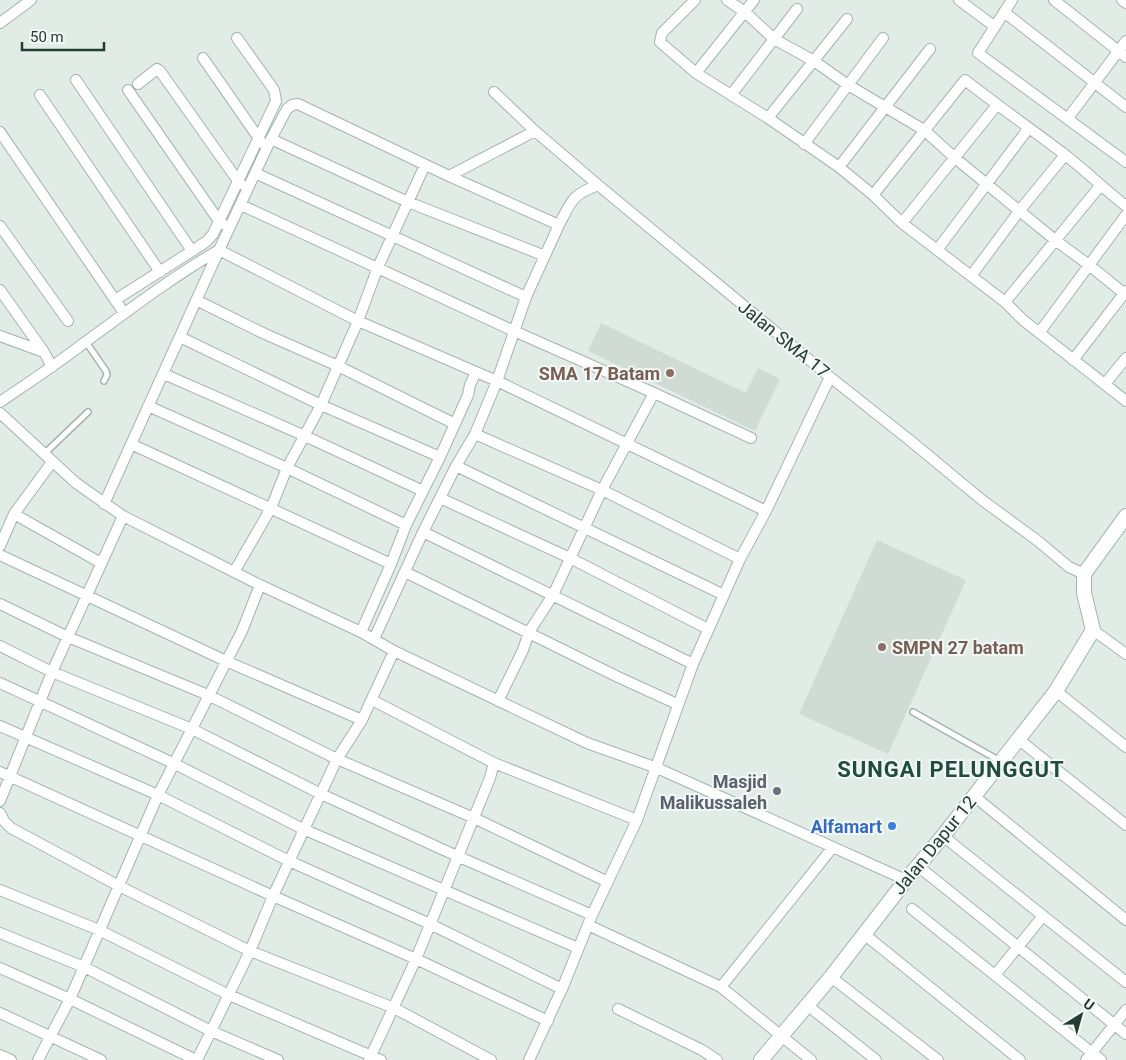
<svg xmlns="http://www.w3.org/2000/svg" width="1126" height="1060" font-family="Roboto,sans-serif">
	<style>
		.built { fill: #d0dbd6 }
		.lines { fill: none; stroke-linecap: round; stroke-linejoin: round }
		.lane-casing { stroke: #a5b4ae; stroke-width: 8 }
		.street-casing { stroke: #a5b4ae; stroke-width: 12 }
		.secondary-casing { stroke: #a1b7ae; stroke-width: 16 }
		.lane { stroke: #fff; stroke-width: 5 }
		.street { stroke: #fff; stroke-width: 10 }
		.secondary { stroke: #fff; stroke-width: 14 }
		.education-dot { fill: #8d6e63; stroke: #f2f8f5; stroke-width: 2 }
		.worship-dot { fill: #6b7280; stroke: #f2f8f5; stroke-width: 2 }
		.shop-dot { fill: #3f7fe0; stroke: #f2f8f5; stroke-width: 2 }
		.labels { text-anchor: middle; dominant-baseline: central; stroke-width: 4; stroke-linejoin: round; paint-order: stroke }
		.street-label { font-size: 18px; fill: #233c34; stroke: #f2f8f5 }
		.education-label { font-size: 18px; font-weight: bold; fill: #785e54; stroke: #f2f8f5; text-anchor: end }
		.worship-label { font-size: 18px; font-weight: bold; fill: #5b616d; stroke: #f2f8f5; text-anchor: end }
		.shop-label { font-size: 18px; font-weight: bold; fill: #366cbe; stroke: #f2f8f5; text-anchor: end }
		.district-label { font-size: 22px; font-weight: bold; letter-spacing: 1px; fill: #204d40; stroke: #f2f8f5 }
	</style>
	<rect width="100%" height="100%" fill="#e2ece7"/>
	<path class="built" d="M 601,323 L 746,393 L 758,368 L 780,379 L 755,431 L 588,351 Z
		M 877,540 L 966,580 L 888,754 L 799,714 Z"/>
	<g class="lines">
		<defs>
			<path id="lane" d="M 86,342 L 106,371 L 107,375 L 104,381
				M 44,454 L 88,412
				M 913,712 L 1000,761"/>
			<path id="street" d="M 695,0 L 662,33 L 660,42 L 696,73 L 768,118 L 839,167 L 873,195
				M 727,0 L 745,12 L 774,39 L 814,61 L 848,85 L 924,130 L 955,158 L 1055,240 L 1089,265 L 1126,295
				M 959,0 L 994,26
				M 1012,0 L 978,53 L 1126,162
				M 1054,0 L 1126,57
				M 1122,0 L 1126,3
				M 1004,12 L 1126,107
				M 0,23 L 31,0
				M 203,58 L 262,143
				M 696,73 L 754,0
				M 76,80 L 192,251
				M 138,84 L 157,69 L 160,71 L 238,181 L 241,184
				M 128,90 L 219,221 L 223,224
				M 494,92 L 535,131 L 598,185 L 830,377 L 912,442 L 982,500 L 1038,541 L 1069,567 L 1084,574
				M 40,95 L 160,272
				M 731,95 L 797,9
				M 768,118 L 847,19
				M 1068,118 L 1126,41
				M 0,132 L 124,313
				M 271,139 L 408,202 L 545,256
				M 804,144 L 883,38
				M 839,167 L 930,49
				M 255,173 L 526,297
				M 449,176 L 535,131
				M 241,205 L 514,331 L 654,393 L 751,438
				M 1126,206 C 1105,190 1085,170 1064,154 C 1031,129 997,105 965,80 L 873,195 L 902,223 L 1005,302 L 1023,320 L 1126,401
				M 902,223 L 997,105
				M 559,225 C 572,200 572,195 598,185
				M 0,226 L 68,321
				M 937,250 L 1028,129
				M 971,276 L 1020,210 L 1065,155
				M 0,290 L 44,352 L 52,367
				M 115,300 L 192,251 L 207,241 L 213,234 L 276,101 L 274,90 L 237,38
				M 196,300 L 265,334 L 338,366 L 455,424
				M 1005,302 L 1100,186
				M 1039,333 L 1126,215
				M 0,336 L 44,352
				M 180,337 L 321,405 L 440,457
				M 1073,360 L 1126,291
				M 164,374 L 305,436 L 423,491
				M 1105,384 L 1126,358
				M 0,402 C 28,383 57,364 84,343 C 128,311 172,277 219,250 L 358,321 L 497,381 L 766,511 L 740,559 L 693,664 L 637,820 L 592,915 L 562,989 L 529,1060
				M 148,406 L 287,468 L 406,525
				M 0,413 L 76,483 L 123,516 L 260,585 L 361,632 L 394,651 L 587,743 L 657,768 L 906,880
				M 475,434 L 602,490 L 740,559
				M 131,444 L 391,564
				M 456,466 L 724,595
				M 440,498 L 570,558 L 708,629
				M 104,504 L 219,250 L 271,139 L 287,109 L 292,105 L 298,104 L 449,176 L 559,225 L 526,297 L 497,381 L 475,434 L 456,466 L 423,532 L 374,639
				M 766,511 L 830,377
				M 14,514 L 101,563
				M 423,532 L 693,664
				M 0,546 L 14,514 L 52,462
				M 0,555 L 226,661 L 362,720
				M 234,572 L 271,508 L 287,468 L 321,405 L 358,321 L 378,267 L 425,165
				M 405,572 L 618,677 L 677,704
				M 0,604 L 68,637 L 208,695 L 337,759 L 474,818 L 608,882
				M 1093,630 L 1126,654
				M 361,632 L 391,564 L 406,525 L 440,457 L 468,395 L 470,385 L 476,372
				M 0,646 L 52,672 L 192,729 L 321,794 L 457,856 L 592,915
				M 0,683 L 175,764 L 303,829 L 578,948
				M 1056,691 L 1126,747
				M 372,700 L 494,763 L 637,820
				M 498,701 L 523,650 L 529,632 L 553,595 L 602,490 L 654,393
				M 0,726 L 158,795 L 289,861 L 430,924 L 562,989
				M 1018,739 L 1126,825
				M 0,772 L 273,896 L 416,959 L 548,1021
				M 974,796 L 1126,920
				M 0,801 L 52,672 L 123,516
				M 0,813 L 4,821 L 11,828 L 119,886 L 250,951 L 394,1008 L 491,1060
				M 943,836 L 1126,982
				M 918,866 L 1126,1034
				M 0,890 L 99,930 L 229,995 L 381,1060
				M 912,909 L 1101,1060
				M 588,925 L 721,987 L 811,1060
				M 0,933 L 84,967 L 211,1031 L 278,1060
				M 864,934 L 1020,1060
				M 0,968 L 70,999 L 196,1060
				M 995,975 L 1043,916
				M 831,977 L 938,1060
				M 721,987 L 833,847
				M 807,1005 L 876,1060
				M 618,1009 L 702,1050 L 717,1060
				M 0,1013 L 101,1060
				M 0,1055 L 11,1060
				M 38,1060 L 70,999 L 158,795 L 242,631 L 260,585
				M 197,1060 L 250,951 L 273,896 L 337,759 L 362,720 L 394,651
				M 369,1060 L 416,959 L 490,778 L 494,763
				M 1086,1060 L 1126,1010"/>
			<path id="secondary" d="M 761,1060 L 831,977 L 906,880 L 943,836 L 1056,691 L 1093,630 L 1084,593 L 1084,574 L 1126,516"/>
		</defs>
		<use href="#lane" class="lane-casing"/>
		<use href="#street" class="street-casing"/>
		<use href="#secondary" class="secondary-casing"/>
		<use href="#lane" class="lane"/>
		<use href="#street" class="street"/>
		<use href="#secondary" class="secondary"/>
	</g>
	<g class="education-dot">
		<circle cx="670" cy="373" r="5"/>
		<circle cx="882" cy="647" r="5"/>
	</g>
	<circle class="worship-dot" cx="777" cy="791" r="5"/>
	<circle class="shop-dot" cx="892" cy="826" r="5"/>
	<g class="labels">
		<g class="street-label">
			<text transform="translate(784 339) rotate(39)">Jalan SMA 17</text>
			<text transform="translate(934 845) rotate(-51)">Jalan Dapur 12</text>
		</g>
		<g class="education-label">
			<text x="660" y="373">SMA 17 Batam</text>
			<text x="892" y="647" text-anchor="start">SMPN 27 batam</text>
		</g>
		<g class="worship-label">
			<text x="767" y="781">Masjid<tspan x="767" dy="21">Malikussaleh</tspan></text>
		</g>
		<g class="shop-label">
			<text x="882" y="826">Alfamart</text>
		</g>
		<g class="district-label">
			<text x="951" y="769">SUNGAI PELUNGGUT</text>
		</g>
	</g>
	<g transform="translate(1081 1015) rotate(37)" stroke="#f2f8f5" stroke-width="4" paint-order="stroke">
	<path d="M0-4L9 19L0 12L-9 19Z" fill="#233c34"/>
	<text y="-8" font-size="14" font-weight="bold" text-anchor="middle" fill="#233c34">U</text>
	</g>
	<path d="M22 42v8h82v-8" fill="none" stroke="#233c34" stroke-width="2.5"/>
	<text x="30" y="42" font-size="15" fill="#233c34" stroke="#f2f8f5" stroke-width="4" paint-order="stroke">50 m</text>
</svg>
